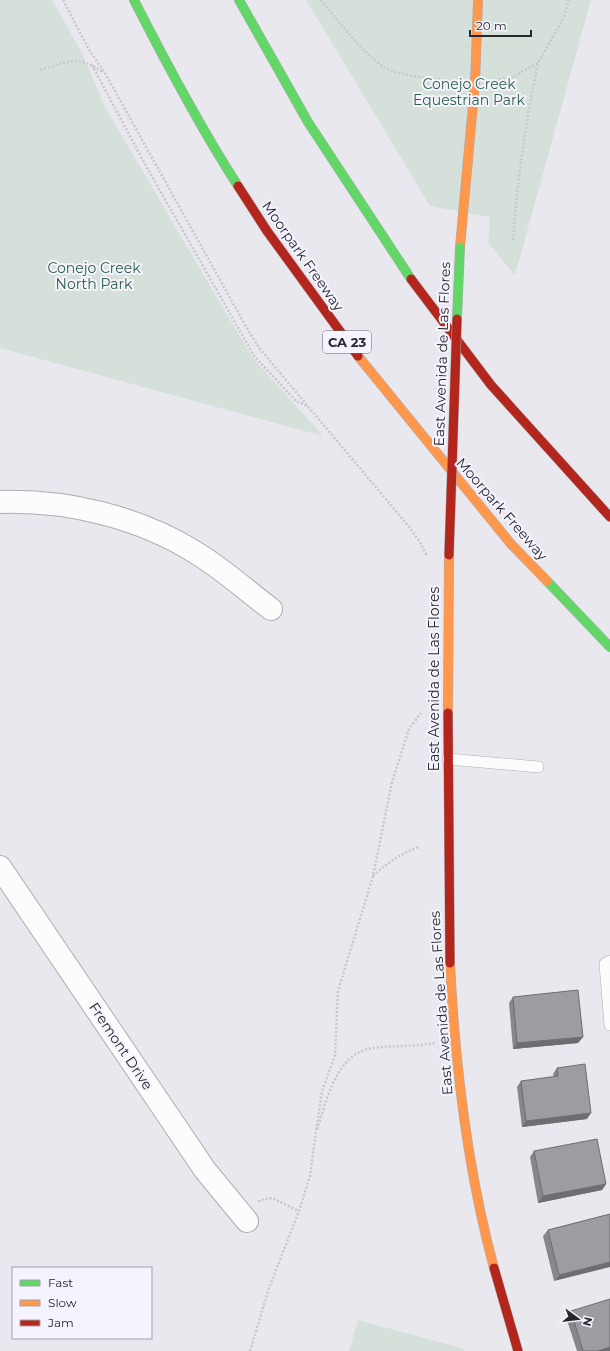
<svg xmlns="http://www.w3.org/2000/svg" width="610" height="1351" font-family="Montserrat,sans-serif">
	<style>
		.green { fill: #d5e0db }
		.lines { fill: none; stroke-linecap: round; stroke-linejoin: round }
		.lane-casing { stroke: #aeadb1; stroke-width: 12 }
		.street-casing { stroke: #aeadb1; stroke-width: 24 }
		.fast-casing { stroke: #aeadb1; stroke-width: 10 }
		.slow-casing { stroke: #aeadb1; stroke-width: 10 }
		.jam-casing { stroke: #aeadb1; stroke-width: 10 }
		.path { stroke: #c8c8ca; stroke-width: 2.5; stroke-dasharray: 2 2; stroke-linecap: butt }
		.lane { stroke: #fcfcfc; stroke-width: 11 }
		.street { stroke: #fcfcfc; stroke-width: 22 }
		.fast { stroke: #63d668; stroke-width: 9 }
		.slow { stroke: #ff974d; stroke-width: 9 }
		.jam { stroke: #b3261e; stroke-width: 9 }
		.fast-bridge-casing { stroke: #aeadb1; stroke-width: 10; stroke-linecap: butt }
		.jam-bridge-casing { stroke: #aeadb1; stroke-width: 10; stroke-linecap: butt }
		.fast-bridge { stroke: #63d668; stroke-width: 9 }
		.jam-bridge { stroke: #b3261e; stroke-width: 9 }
		.wall { fill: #87868a }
		.shaded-wall { fill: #6e6d70 }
		.building { fill: #9d9ca0; stroke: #6e6d70 }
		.labels { text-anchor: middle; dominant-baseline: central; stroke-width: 4; stroke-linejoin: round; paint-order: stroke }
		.shield { fill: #f5f3fd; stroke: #66656b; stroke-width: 1 }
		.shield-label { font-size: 13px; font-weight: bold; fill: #28282c }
		.park-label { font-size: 14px; fill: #2b6146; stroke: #f5f3fd }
		.street-label { font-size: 14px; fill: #28282c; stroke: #f5f3fd }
	</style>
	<rect width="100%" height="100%" fill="#e9e8ee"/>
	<path class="green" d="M 0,0 L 52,0 L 82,53 L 105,107 L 252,357 L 323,436 L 0,348 Z
		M 306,0 L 591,0 L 515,275 L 488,243 L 490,217 L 430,206 Z
		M 358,1320 L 465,1349 L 464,1351 L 349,1351 Z"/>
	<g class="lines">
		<defs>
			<path id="lane" d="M 448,759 L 538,767
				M 610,961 L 605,964 L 610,1025"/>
			<path id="street" d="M 0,502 C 68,500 140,517 198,554 C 224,570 247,591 271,609
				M 0,867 L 205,1170 L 247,1221"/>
			<path id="fast" d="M 134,0 C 166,63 200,127 238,186
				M 239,0 L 308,122 L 411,279
				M 547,581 L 610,647"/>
			<path id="slow" d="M 460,247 L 475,83 L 478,0
				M 358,356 L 511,544 L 547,581
				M 448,713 L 449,555
				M 450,963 C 455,1066 467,1168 494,1268"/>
			<path id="jam" d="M 238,186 L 267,231 L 358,356
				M 411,279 L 491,385 L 610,517
				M 448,713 L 450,963
				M 494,1268 L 518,1351"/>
		</defs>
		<use href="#lane" class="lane-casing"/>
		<use href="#street" class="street-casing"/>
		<use href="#fast" class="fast-casing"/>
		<use href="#slow" class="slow-casing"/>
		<use href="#jam" class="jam-casing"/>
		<path class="path" d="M 63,0 L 88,48 L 106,75 L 249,332 L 260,349 L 410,528 L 420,542 L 427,556
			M 321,0 C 336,18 364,55 384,67 C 401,77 433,78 453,81
			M 92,65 L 146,166 L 254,356 L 296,401 L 309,407
			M 40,70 C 71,61 76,54 104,73
			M 495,80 L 513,77 L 538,63 L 563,19 L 569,0
			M 513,240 C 517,181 526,121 538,63
			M 373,876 C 387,863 400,854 418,847
			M 317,1129 C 327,1100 336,1053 373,1048 C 394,1045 415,1047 435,1043
			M 315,1138 L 322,1091 L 335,1055 L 338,991 L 373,876 L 392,782 L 409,729 L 421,713
			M 259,1202 L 260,1200 L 272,1198 L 299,1211
			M 250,1351 L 269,1288 L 299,1211 L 310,1176 L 315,1138"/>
		<use href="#lane" class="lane"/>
		<use href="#street" class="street"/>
		<use href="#fast" class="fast"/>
		<use href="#slow" class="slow"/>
		<use href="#jam" class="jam"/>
		<defs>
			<path id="fast-bridge" d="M 457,319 L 460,247"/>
			<path id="jam-bridge" d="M 449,555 L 457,319"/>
		</defs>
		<use href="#fast-bridge" class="fast-bridge-casing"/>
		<use href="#jam-bridge" class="jam-bridge-casing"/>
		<use href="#fast-bridge" class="fast-bridge"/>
		<use href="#jam-bridge" class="jam-bridge"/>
	</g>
	<path class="wall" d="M 513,997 L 583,1037 L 578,1043 L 513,1049 L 509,1003 Z
		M 557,1068 L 587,1119 L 522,1127 L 517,1087 L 521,1081 L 554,1077 L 553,1074 Z
		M 534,1151 L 606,1184 L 602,1190 L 538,1203 L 530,1157 Z
		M 610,1214 L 554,1281 L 543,1236 L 548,1230 Z
		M 571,1311 L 610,1351 L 577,1351 L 566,1317 Z"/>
	<path class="shaded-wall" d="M 583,1037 L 578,1043 L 513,1049 L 517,1043 Z
		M 591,1113 L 587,1119 L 522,1127 L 526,1121 Z
		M 606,1184 L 602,1190 L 538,1203 L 543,1196 Z
		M 610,1262 L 610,1267 L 554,1281 L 559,1275 Z
		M 610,1347 L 610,1351 L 598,1351 Z"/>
	<path class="building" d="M 578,990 L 583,1037 L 517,1043 L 513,997 Z
		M 585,1064 L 591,1113 L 526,1121 L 521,1081 L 558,1076 L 557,1068 Z
		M 597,1139 L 606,1184 L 543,1196 L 534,1151 Z
		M 610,1214 L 610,1262 L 559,1275 L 548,1230 Z
		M 610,1299 L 610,1347 L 598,1351 L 583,1351 L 571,1311 Z"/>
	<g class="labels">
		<rect class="shield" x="323" y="331" width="48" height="22" rx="3"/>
		<g class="shield-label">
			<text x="347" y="342">CA 23</text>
		</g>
		<g class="park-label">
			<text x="469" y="84">Conejo Creek<tspan x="469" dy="16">Equestrian Park</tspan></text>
			<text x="94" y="268">Conejo Creek<tspan x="94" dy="16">North Park</tspan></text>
		</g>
		<g class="street-label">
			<text transform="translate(303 256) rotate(55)">Moorpark Freeway</text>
			<text transform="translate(442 354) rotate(-88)">East Avenida de Las Flores</text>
			<text transform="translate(502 509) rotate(49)">Moorpark Freeway</text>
			<text transform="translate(434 679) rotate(-90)">East Avenida de Las Flores</text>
			<text transform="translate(441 1003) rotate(-94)">East Avenida de Las Flores</text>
			<text transform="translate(121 1046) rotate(56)">Fremont Drive</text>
		</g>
	</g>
	<rect x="12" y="1267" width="140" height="72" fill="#f5f3fd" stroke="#a3a2a9"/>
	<rect x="20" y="1280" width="20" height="6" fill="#63d668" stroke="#a3a2a9"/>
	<text x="48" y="1287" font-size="12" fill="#28282c">Fast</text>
	<rect x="20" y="1300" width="20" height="6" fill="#ff974d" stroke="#a3a2a9"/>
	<text x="48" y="1307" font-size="12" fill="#28282c">Slow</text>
	<rect x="20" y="1320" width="20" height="6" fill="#b3261e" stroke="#a3a2a9"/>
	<text x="48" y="1327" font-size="12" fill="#28282c">Jam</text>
	<g transform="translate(578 1319) rotate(105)" stroke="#f5f3fd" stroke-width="3" paint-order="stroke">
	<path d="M0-3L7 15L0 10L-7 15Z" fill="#28282c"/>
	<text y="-6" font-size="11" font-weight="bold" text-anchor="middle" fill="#28282c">N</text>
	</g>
	<path d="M470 30v6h61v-6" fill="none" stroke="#28282c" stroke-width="2"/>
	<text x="476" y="30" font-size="12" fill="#28282c" stroke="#f5f3fd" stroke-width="3" paint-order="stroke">20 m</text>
</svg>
